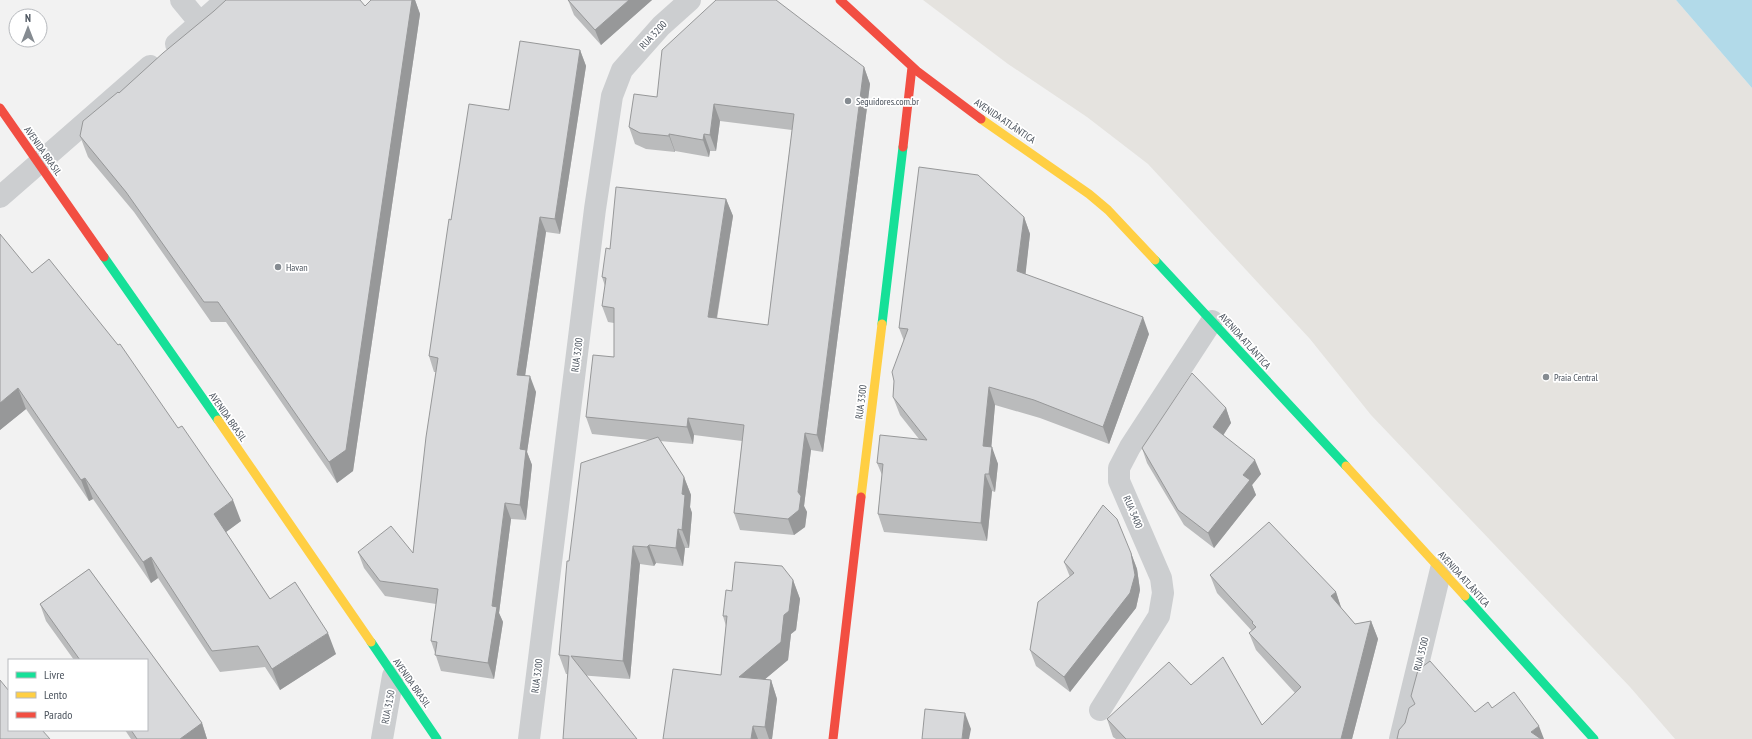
<svg xmlns="http://www.w3.org/2000/svg" width="1752" height="739" font-family="'PT Sans Narrow',sans-serif">
	<style>
		.sand { fill: #e5e3df }
		.water { fill: #b2dae9 }
		.lines { fill: none; stroke-linecap: round; stroke-linejoin: round }
		.street { stroke: #ccced0; stroke-width: 22 }
		.fast { stroke: #16e098; stroke-width: 9 }
		.slow { stroke: #ffcf43; stroke-width: 9 }
		.jam { stroke: #f24e42; stroke-width: 9 }
		.wall { fill: #babbbc }
		.shaded-wall { fill: #979899 }
		.building { fill: #d8d9db; stroke: #979899 }
		.poi-dot { fill: #858b91; stroke: #fff; stroke-width: 1.5 }
		.labels { text-anchor: middle; dominant-baseline: central; stroke-width: 3.5; stroke-linejoin: round; paint-order: stroke }
		.street-label { font-size: 10px; fill: #4b535d; stroke: #fff }
		.poi-label { font-size: 10px; fill: #4b535d; stroke: #fff; text-anchor: start }
	</style>
	<rect width="100%" height="100%" fill="#f2f2f2"/>
	<path class="sand" d="M 923,0 L 1676,0 L 1752,88 L 1752,739 L 1675,739 L 1630,687 L 1371,415 L 1310,339 L 1148,164 L 1087,117 L 1008,64 Z"/>
	<path class="water" d="M 1676,0 L 1752,0 L 1752,88 Z"/>
	<g class="lines">
		<path class="street" d="M 181,0 L 200,23
			M 176,44 L 226,0
			M 0,197 L 150,66
			M 1100,710 L 1159,616 L 1163,593 L 1161,578 L 1119,481 L 1119,468 L 1130,447 L 1212,321
			M 382,739 L 393,676
			M 529,739 L 595,209 L 612,96 L 622,70 L 661,26 L 690,0
			M 1400,739 L 1441,569"/>
		<path class="fast" d="M 104,257 L 218,420
			M 1155,260 L 1346,466
			M 882,324 L 903,147
			M 1465,596 L 1594,739
			M 371,642 L 437,739"/>
		<path class="slow" d="M 981,119 L 1089,194 L 1108,210 L 1155,260
			M 218,420 L 371,642
			M 1346,466 L 1465,596
			M 861,497 L 882,324"/>
		<path class="jam" d="M 840,0 L 917,71 L 981,119
			M 0,108 L 104,257
			M 903,147 L 912,67
			M 833,739 L 861,497"/>
	</g>
	<path class="wall" d="M 371,0 L 415,0 L 420,14 L 353,471 L 337,483 L 226,322 L 211,322 L 134,212 L 88,157 L 80,136 L 119,93 L 365,6 Z
		M 568,0 L 652,0 L 601,45 L 574,15 Z
		M 580,50 L 586,66 L 560,234 L 546,232 L 525,376 L 536,392 L 527,452 L 532,465 L 526,520 L 511,519 L 499,613 L 503,622 L 494,679 L 441,671 L 431,641 L 436,604 L 385,596 L 364,568 L 358,552 L 413,553 L 436,372 L 434,372 L 429,356 L 451,220 L 509,110 Z
		M 864,67 L 870,84 L 823,452 L 811,450 L 804,506 L 807,512 L 805,527 L 794,535 L 740,530 L 734,513 L 742,441 L 694,435 L 693,444 L 660,441 L 684,477 L 691,495 L 690,507 L 692,513 L 689,548 L 685,548 L 683,566 L 656,563 L 654,566 L 640,564 L 630,679 L 566,674 L 559,655 L 569,561 L 650,440 L 592,434 L 586,417 L 614,357 L 614,323 L 608,322 L 602,306 L 605,286 L 602,277 L 610,249 L 726,199 L 733,216 L 717,319 L 768,325 L 792,130 L 720,121 L 716,151 L 710,151 L 709,157 L 675,151 L 675,152 L 646,149 L 635,144 L 629,127 L 657,97 Z
		M 1024,217 L 1030,234 L 1025,274 L 1149,334 L 1109,444 L 1040,418 L 995,405 L 991,447 L 998,464 L 995,492 L 992,491 L 987,541 L 884,532 L 878,514 L 882,475 L 877,463 L 919,439 L 900,415 L 893,397 L 904,341 L 899,328 Z
		M 32,273 L 241,521 L 226,532 L 270,599 L 336,654 L 280,690 L 265,667 L 220,672 L 158,578 L 151,583 L 93,499 L 89,501 L 26,409 L 0,430 Z
		M 1226,408 L 1231,423 L 1223,435 L 1261,474 L 1252,485 L 1256,495 L 1214,548 L 1184,525 L 1147,463 L 1142,448 Z
		M 1131,553 L 1137,569 L 1140,590 L 1136,608 L 1070,692 L 1036,666 L 1030,650 L 1070,577 L 1064,562 Z
		M 89,569 L 202,723 L 207,739 L 131,739 L 125,730 L 147,730 L 147,660 L 74,660 L 46,621 L 40,604 Z
		M 1210,575 L 1336,592 L 1341,608 L 1355,624 L 1371,621 L 1378,639 L 1352,739 L 1116,739 L 1113,737 L 1107,719 L 1191,685 L 1262,725 L 1295,693 L 1256,650 L 1249,633 L 1252,631 L 1217,593 Z
		M 793,580 L 800,599 L 796,630 L 791,634 L 788,660 L 765,679 L 771,680 L 777,699 L 772,739 L 663,739 L 721,675 L 726,626 L 723,616 L 732,591 Z"/>
	<path class="shaded-wall" d="M 412,0 L 415,0 L 420,14 L 353,471 L 337,483 L 329,462 Z
		M 629,0 L 652,0 L 601,45 L 595,30 Z
		M 580,50 L 586,66 L 560,234 L 555,219 Z
		M 864,67 L 870,84 L 823,452 L 817,435 Z
		M 714,104 L 720,121 L 716,151 L 710,135 Z
		M 669,134 L 675,151 L 675,152 L 669,136 Z
		M 704,134 L 710,151 L 709,157 L 703,140 Z
		M 726,199 L 733,216 L 714,334 L 708,317 Z
		M 540,217 L 546,232 L 523,390 L 517,375 Z
		M 1024,217 L 1030,234 L 1024,288 L 1017,271 Z
		M 1143,317 L 1149,334 L 1109,444 L 1103,427 Z
		M 530,376 L 536,392 L 527,452 L 532,465 L 526,520 L 520,505 L 520,449 Z
		M 989,387 L 995,405 L 990,463 L 983,446 Z
		M 18,388 L 26,409 L 0,430 L 0,403 Z
		M 1226,408 L 1231,423 L 1219,442 L 1213,427 Z
		M 688,418 L 694,435 L 693,444 L 687,427 Z
		M 805,433 L 811,450 L 804,506 L 807,512 L 805,527 L 794,535 L 788,519 L 798,492 Z
		M 992,447 L 998,464 L 995,492 L 989,474 Z
		M 1255,460 L 1261,474 L 1252,485 L 1256,495 L 1214,548 L 1208,533 L 1243,475 Z
		M 985,474 L 992,491 L 987,541 L 981,523 Z
		M 684,477 L 691,495 L 690,507 L 692,513 L 689,548 L 682,530 L 682,494 Z
		M 85,478 L 93,499 L 89,501 L 81,480 Z
		M 233,500 L 241,521 L 222,535 L 214,514 Z
		M 505,503 L 511,519 L 499,613 L 503,622 L 494,679 L 488,663 L 492,606 Z
		M 678,529 L 685,548 L 683,566 L 676,548 Z
		M 649,545 L 656,563 L 654,566 L 647,547 Z
		M 633,546 L 640,564 L 630,679 L 623,661 Z
		M 1131,553 L 1137,569 L 1140,590 L 1136,608 L 1070,692 L 1064,677 Z
		M 151,557 L 158,578 L 151,583 L 143,562 Z
		M 793,580 L 800,599 L 796,630 L 791,634 L 788,660 L 746,695 L 739,677 L 784,615 Z
		M 1336,592 L 1342,610 L 1331,596 Z
		M 1371,621 L 1378,639 L 1352,739 L 1341,739 Z
		M 328,633 L 336,654 L 280,690 L 272,669 Z
		M 771,680 L 777,699 L 772,739 L 769,739 L 765,727 Z
		M 965,713 L 971,729 L 969,739 L 962,739 Z
		M 202,723 L 207,739 L 180,739 Z
		M 753,726 L 758,739 L 751,739 Z
		M 1539,726 L 1544,739 L 1533,739 L 1531,732 Z"/>
	<path class="building" d="M 226,0 L 360,0 L 365,6 L 371,0 L 412,0 L 346,450 L 329,462 L 218,302 L 204,302 L 126,192 L 80,136 L 83,121 L 118,92 L 119,93 L 163,53 L 214,11 Z
		M 568,0 L 629,0 L 595,30 Z
		M 716,0 L 776,0 L 864,67 L 817,435 L 805,433 L 798,492 L 801,496 L 799,510 L 788,519 L 734,513 L 744,425 L 688,418 L 687,427 L 586,417 L 593,355 L 614,357 L 614,308 L 602,306 L 606,278 L 602,277 L 606,248 L 610,249 L 616,187 L 726,199 L 708,317 L 768,325 L 794,114 L 714,104 L 710,135 L 704,134 L 703,140 L 669,134 L 669,136 L 640,133 L 629,127 L 634,94 L 657,97 L 662,50 Z
		M 520,41 L 580,50 L 555,219 L 540,217 L 517,375 L 530,376 L 520,449 L 526,450 L 520,505 L 505,503 L 492,606 L 497,607 L 488,663 L 435,655 L 437,642 L 431,641 L 438,589 L 380,581 L 358,552 L 391,526 L 413,553 L 426,437 L 438,358 L 429,356 L 449,219 L 451,220 L 469,104 L 509,110 Z
		M 919,167 L 978,175 L 1024,217 L 1017,271 L 1143,317 L 1103,427 L 1034,400 L 989,387 L 983,446 L 992,447 L 989,474 L 985,474 L 981,523 L 878,514 L 883,464 L 877,463 L 880,435 L 927,440 L 893,397 L 894,381 L 892,372 L 908,329 L 899,328 Z
		M 0,234 L 32,273 L 49,259 L 118,345 L 120,344 L 178,428 L 182,426 L 233,500 L 214,514 L 270,599 L 295,582 L 328,633 L 272,669 L 258,646 L 212,651 L 151,557 L 143,562 L 85,478 L 81,480 L 18,388 L 0,403 Z
		M 1192,373 L 1226,408 L 1213,427 L 1255,460 L 1243,475 L 1250,480 L 1208,533 L 1178,510 L 1142,448 Z
		M 658,437 L 684,477 L 682,494 L 685,495 L 682,530 L 678,529 L 676,548 L 649,545 L 647,547 L 633,546 L 623,661 L 571,656 L 637,739 L 563,739 L 569,656 L 559,655 L 567,561 L 569,561 L 581,463 Z
		M 1103,505 L 1117,519 L 1131,553 L 1135,575 L 1130,593 L 1064,677 L 1030,650 L 1038,602 L 1074,573 L 1064,562 Z
		M 1269,522 L 1336,592 L 1331,596 L 1355,624 L 1371,621 L 1341,739 L 1126,739 L 1107,719 L 1169,662 L 1191,685 L 1223,657 L 1262,725 L 1301,687 L 1249,633 L 1256,627 L 1252,623 L 1253,622 L 1210,575 Z
		M 735,562 L 782,566 L 793,580 L 789,611 L 784,615 L 781,642 L 739,677 L 771,680 L 765,727 L 753,726 L 751,739 L 663,739 L 673,669 L 721,675 L 727,616 L 723,616 L 726,590 L 732,591 Z
		M 89,569 L 202,723 L 180,739 L 137,739 L 131,730 L 147,730 L 147,660 L 80,660 L 40,604 Z
		M 1430,661 L 1475,712 L 1488,702 L 1492,708 L 1514,692 L 1539,726 L 1531,732 L 1541,739 L 1397,739 L 1399,730 L 1405,723 L 1409,708 L 1415,704 L 1411,696 L 1418,670 Z
		M 0,680 L 9,691 L 9,730 L 42,730 L 50,739 L 0,739 Z
		M 925,709 L 965,713 L 962,739 L 922,739 Z"/>
	<g class="poi-dot">
		<circle cx="848" cy="101" r="4"/>
		<circle cx="278" cy="267" r="4"/>
		<circle cx="1546" cy="377" r="4"/>
	</g>
	<g class="labels">
		<g class="street-label">
			<text transform="translate(653 35) rotate(-47)">RUA 3200</text>
			<text transform="translate(1005 121) rotate(34)">AVENIDA ATLÂNTICA</text>
			<text transform="translate(43 151) rotate(55)">AVENIDA BRASIL</text>
			<text transform="translate(1245 341) rotate(48)">AVENIDA ATLÂNTICA</text>
			<text transform="translate(577 355) rotate(-83)">RUA 3200</text>
			<text transform="translate(861 402) rotate(-83)">RUA 3300</text>
			<text transform="translate(228 417) rotate(55)">AVENIDA BRASIL</text>
			<text transform="translate(1133 512) rotate(67)">RUA 3400</text>
			<text transform="translate(1464 579) rotate(48)">AVENIDA ATLÂNTICA</text>
			<text transform="translate(1421 654) rotate(-76)">RUA 3500</text>
			<text transform="translate(537 676) rotate(-83)">RUA 3200</text>
			<text transform="translate(412 683) rotate(55)">AVENIDA BRASIL</text>
			<text transform="translate(388 707) rotate(-79)">RUA 3150</text>
		</g>
		<g class="poi-label">
			<text x="856" y="101">Seguidores.com.br</text>
			<text x="286" y="267">Havan</text>
			<text x="1554" y="377">Praia Central</text>
		</g>
	</g>
	<rect x="8" y="659" width="140" height="72" fill="#ffffff" stroke="#b7babe"/>
	<rect x="16" y="672" width="20" height="6" fill="#16e098" stroke="#b7babe"/>
	<text x="44" y="679" font-size="12" fill="#4b535d">Livre</text>
	<rect x="16" y="692" width="20" height="6" fill="#ffcf43" stroke="#b7babe"/>
	<text x="44" y="699" font-size="12" fill="#4b535d">Lento</text>
	<rect x="16" y="712" width="20" height="6" fill="#f24e42" stroke="#b7babe"/>
	<text x="44" y="719" font-size="12" fill="#4b535d">Parado</text>
	<g transform="translate(28 28)"><circle r="19" fill="#ffffff" stroke="#b7babe"/>
	<path d="M0-3L7 15L0 10L-7 15Z" fill="#858b91"/>
	<text y="-6" font-size="11" font-weight="bold" text-anchor="middle" fill="#4b535d">N</text>
	</g>
</svg>
